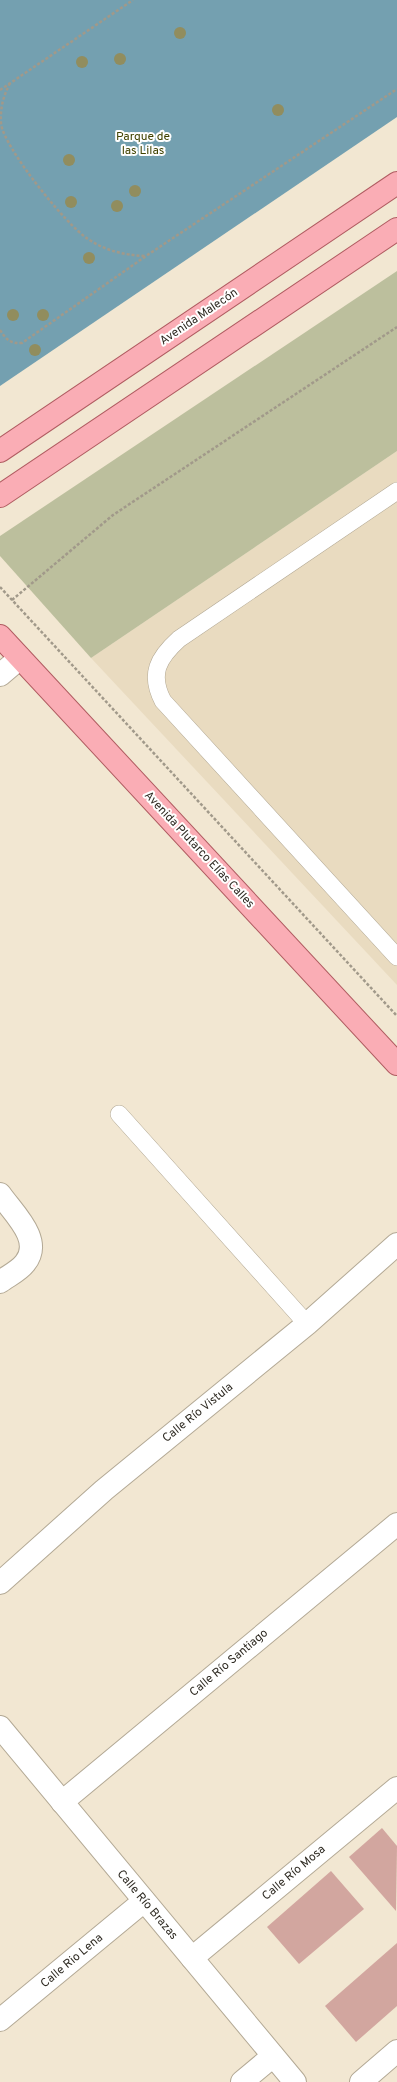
<svg xmlns="http://www.w3.org/2000/svg" width="397" height="2082" font-family="Overpass,sans-serif">
<rect width="100%" height="100%" fill="#f2e7d2"/>
<path fill="#e9dbc0" d="M397 451V985L91 658Z"/>
<path fill="#bcbf9d" d="M397 271V451L91 658 0 556V536Z"/>
<path fill="#74a0b0" d="M0 0H397V117L0 386Z"/>
<g fill="#d2a69f">
<path d="M382 1828 397 1846 396 1911 349 1857Z"/>
<path d="M331 1871 364 1909 299 1964 267 1927Z"/>
<path d="M397 1943V2006L356 2042 325 2006Z"/>
</g>
<g fill="none" stroke-linecap="round" stroke-linejoin="round">
<defs>
<g id="lane">
<path d="M397 491 179 639C158 658 149 674 163 701L397 957"/>
<path d="M119 1114 307 1324"/>
</g>
<g id="street">
<path d="M0 675 20 658"/>
<path d="M0 1194C13 1213 44 1240 25 1263 19 1271 8 1276 0 1282"/>
<path d="M0 1583 104 1490 307 1324 397 1244"/>
<path d="M0 1727 295 2082"/>
<path d="M62 1802 397 1524"/>
<path d="M192 1958 397 1788"/>
<path d="M0 2020 144 1901"/>
<path d="M242 2082 273 2056"/>
<path d="M361 2082 397 2051"/>
</g>
<g id="primary">
<path d="M0 451 397 183"/>
<path d="M0 496 397 229"/>
<path d="M0 636 397 1064"/>
</g>
</defs>
<use href="#lane" stroke="#b3a995" stroke-width="18"/>
<use href="#street" stroke="#b3a995" stroke-width="24"/>
<use href="#primary" stroke="#b05c61" stroke-width="24"/>
<g stroke="#a1998a" stroke-width="2.5" stroke-dasharray="3 2" stroke-linecap="butt">
<path d="M10 83C3 97 0 108 1 124 5 149 66 225 88 239 106 251 124 255 145 256"/>
<path d="M0 90 133 0"/>
<path d="M0 330C6 339 10 344 22 343L146 256 397 89"/>
<path d="M0 587 397 1016"/>
<path d="M12 600 113 515 397 327"/>
</g>
<use href="#lane" stroke="#fff" stroke-width="17"/>
<use href="#street" stroke="#fff" stroke-width="22"/>
<use href="#primary" stroke="#faadb5" stroke-width="22"/>
</g>
<g fill="#918d5e">
<circle cx="180" cy="33" r="6"/>
<circle cx="120" cy="59" r="6"/>
<circle cx="82" cy="62" r="6"/>
<circle cx="278" cy="110" r="6"/>
<circle cx="69" cy="160" r="6"/>
<circle cx="135" cy="191" r="6"/>
<circle cx="71" cy="202" r="6"/>
<circle cx="117" cy="206" r="6"/>
<circle cx="89" cy="258" r="6"/>
<circle cx="13" cy="315" r="6"/>
<circle cx="43" cy="315" r="6"/>
<circle cx="35" cy="350" r="6"/>
</g>
<g text-anchor="middle" dominant-baseline="central" stroke-width="4" stroke-linejoin="round" paint-order="stroke">
<g font-size="12" fill="#414300" stroke="#fff">
<text x="143" y="137">Parque de<tspan x="143" dy="14">las Lilas</tspan></text>
</g>
<g font-size="12" fill="#2f2b23" stroke="#fff">
<text transform="translate(199 317) rotate(-34)">Avenida Malecón</text>
<text transform="translate(199 850) rotate(47)">Avenida Plutarco Elías Calles</text>
<text transform="translate(198 1413) rotate(-39)">Calle Río Vistula</text>
<text transform="translate(229 1663) rotate(-40)">Calle Río Santiago</text>
<text transform="translate(294 1873) rotate(-40)">Calle Río Mosa</text>
<text transform="translate(147 1905) rotate(50)">Calle Río Brazas</text>
<text transform="translate(72 1961) rotate(-40)">Calle Rio Lena</text>
</g>
</g>
</svg>
